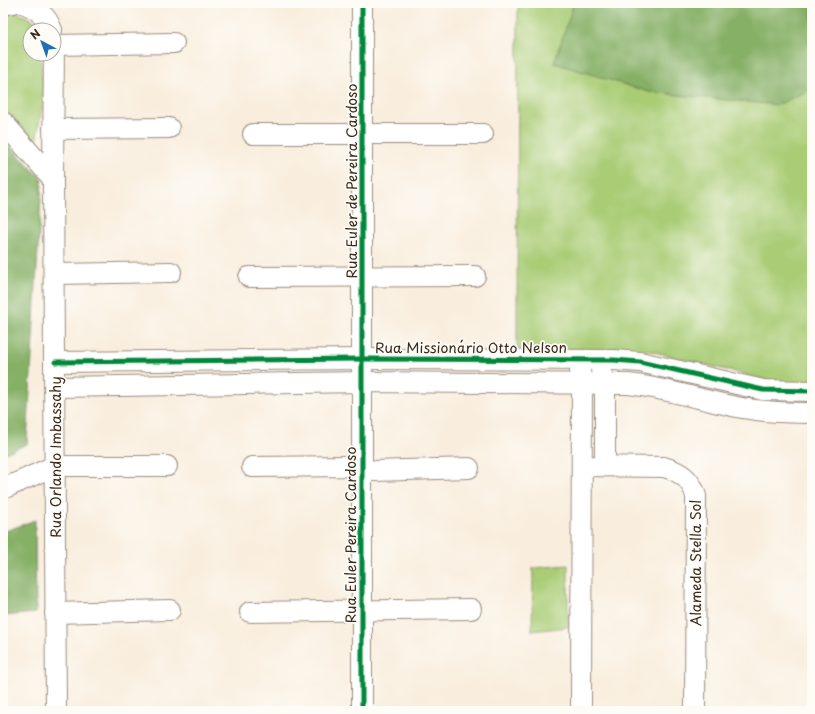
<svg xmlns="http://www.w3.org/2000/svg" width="815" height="714" font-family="'Playpen Sans',sans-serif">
<rect width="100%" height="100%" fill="#fdfcf7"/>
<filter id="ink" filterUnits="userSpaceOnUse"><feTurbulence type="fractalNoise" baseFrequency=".025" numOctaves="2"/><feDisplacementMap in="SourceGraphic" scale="8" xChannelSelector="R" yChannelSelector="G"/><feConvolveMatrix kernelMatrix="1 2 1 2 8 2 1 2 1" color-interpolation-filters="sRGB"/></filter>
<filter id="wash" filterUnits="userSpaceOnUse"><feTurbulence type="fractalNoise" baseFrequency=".012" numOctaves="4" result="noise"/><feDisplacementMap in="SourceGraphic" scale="16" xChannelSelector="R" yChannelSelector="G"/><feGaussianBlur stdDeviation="0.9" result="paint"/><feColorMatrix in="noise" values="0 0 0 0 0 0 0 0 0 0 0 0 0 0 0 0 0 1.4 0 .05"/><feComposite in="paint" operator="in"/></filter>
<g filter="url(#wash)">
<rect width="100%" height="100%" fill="#f9eede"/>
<g fill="#a9cc75" stroke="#727b4a">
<path d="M518 3H812V384L787 385 647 350 517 349Z"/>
<path d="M11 10 37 22 38 30H30V54H40L44 97 36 142 3 107V15Z"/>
<path d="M568 565V627L532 631 533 568Z"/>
</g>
<g fill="#86b066" stroke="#606d42">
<path d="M574 3H812V89L777 105 649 92 554 63Z"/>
<path d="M3 139 42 179 27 444 3 454Z"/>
<path d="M35 520 36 613 3 616V532Z"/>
</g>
</g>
<g filter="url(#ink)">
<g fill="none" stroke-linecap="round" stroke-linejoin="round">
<defs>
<g id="minor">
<path d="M22 3C36 8 47 15 52 30"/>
<path d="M3 5 14 3"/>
<path d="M54 43 53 179 56 711"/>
<path d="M54 45 174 43"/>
<path d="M3 122 53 179"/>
<path d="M53 129 169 128"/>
<path d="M253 134H483"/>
<path d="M55 274 171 272"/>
<path d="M249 277 475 276"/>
<path d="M55 362 363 359 614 360 640 362 763 390 812 391"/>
<path d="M580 371 582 383 581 711"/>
<path d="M601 372 605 384V466"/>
<path d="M55 387 363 382 628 384C667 388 703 401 742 408 765 412 788 413 812 413"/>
<path d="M583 466 664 467C681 472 691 479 696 496L695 711"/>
<path d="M252 467 351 466 374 471 469 468"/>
<path d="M3 489 54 466H167"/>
<path d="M250 612 471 609"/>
<path d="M55 613 170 610"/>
<path d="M362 711V3"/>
</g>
</defs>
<use href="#minor" stroke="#9a8c7e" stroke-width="22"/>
<use href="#minor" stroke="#fff" stroke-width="20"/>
<defs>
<g id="cycleway">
<path d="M55 362 363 359 614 360 640 362 763 390 812 391"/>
<path d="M362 711V3"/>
</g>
</defs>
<use href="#cycleway" stroke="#fdfcf7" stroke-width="8"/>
<use href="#cycleway" stroke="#00873e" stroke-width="5"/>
</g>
</g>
<g text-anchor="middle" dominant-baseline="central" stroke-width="3.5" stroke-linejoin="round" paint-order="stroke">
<g font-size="14" fill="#3b2a1e" stroke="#fdfcf7">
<text transform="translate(351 181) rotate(-90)">Rua Euler de Pereira Cardoso</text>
<text x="471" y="347">Rua Missionário Otto Nelson</text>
<text transform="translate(55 457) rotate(-90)">Rua Orlando Imbassahy</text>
<text transform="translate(350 535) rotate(-90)">Rua Euler Pereira Cardoso</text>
<text transform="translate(695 563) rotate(-90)">Alameda Stella Sol</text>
</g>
</g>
<rect width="815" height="714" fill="none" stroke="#fdfcf7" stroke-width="16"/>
<g transform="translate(42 42) rotate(319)"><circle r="19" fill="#fdfcf7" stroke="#afa8a0"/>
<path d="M0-3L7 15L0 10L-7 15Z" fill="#1f6fb2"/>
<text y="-6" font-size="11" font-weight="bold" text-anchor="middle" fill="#3b2a1e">N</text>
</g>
</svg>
